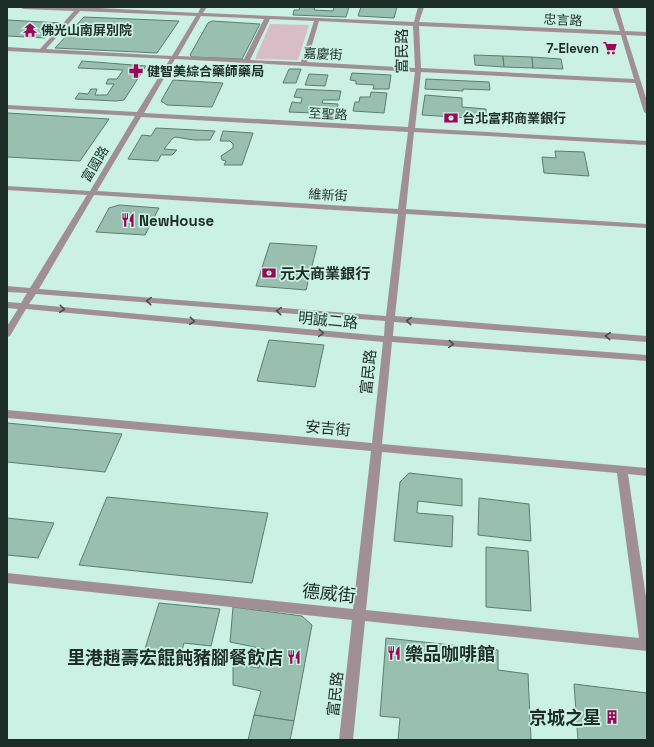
<svg xmlns="http://www.w3.org/2000/svg" width="654" height="747" font-family="'Space Grotesk','Noto Sans TC',sans-serif">
<rect width="100%" height="100%" fill="#caf1e3"/>
<path fill="#d9bdc6" d="M270 24 309 25 298 60 255 59Z"/>
<g fill="#99bfb1" stroke="#597e71">
<path d="M300 7H315L314 10 333 11 334 7H349L346 17 293 15 294 10H299Z"/>
<path d="M361 7H397L394 18 358 16Z"/>
<path d="M84 17 179 21 157 53 55 48Z"/>
<path d="M7 20 61 23 45 38 7 36Z"/>
<path d="M212 21 260 24 242 59 192 57 190 55 208 23Z"/>
<path d="M474 55 503 56 504 67 475 65Z"/>
<path d="M503 56 532 57 533 68 504 67Z"/>
<path d="M532 57 561 59 563 69 533 68Z"/>
<path d="M82 61 146 66 124 100 116 101 75 99 79 93 88 94 91 89H97L95 95H107L114 84H106L108 79H117L123 70 78 68Z"/>
<path d="M289 69H301L296 83H283Z"/>
<path d="M352 73 391 75 389 89H373L374 85 356 84V81L350 80Z"/>
<path d="M309 74 328 75 325 86 305 85Z"/>
<path d="M426 79 489 82 490 90 463 89V91L425 89Z"/>
<path d="M173 80 223 83 212 107 167 105 161 101Z"/>
<path d="M297 89 341 91 339 100H323L322 103 338 104 336 114 289 112 292 102 301 103 302 98 294 97Z"/>
<path d="M371 92 387 93 384 113 353 111 355 102H359L360 97H370Z"/>
<path d="M425 95 462 98V107L486 109V119L422 115Z"/>
<path d="M7 113 109 119 80 161 7 157Z"/>
<path d="M156 128 215 131 210 140H194L175 137 172 139 164 149 177 150 172 155H161L158 161 128 159 142 135 151 136Z"/>
<path d="M223 131 253 133 242 165H224L226 161 222 160 221 156 233 148V144L230 141H220Z"/>
<path d="M555 151 584 152 589 176 544 173 542 157 556 158Z"/>
<path d="M119 205 159 208 145 235 96 232 109 208Z"/>
<path d="M270 243 317 246 306 290 256 286Z"/>
<path d="M269 340 324 345 315 387 257 381Z"/>
<path d="M7 423 122 434 105 472 7 462Z"/>
<path d="M409 473 462 479V506L418 501 417 513 453 516 452 547 394 541 400 482Z"/>
<path d="M107 497 268 513 252 583 79 565Z"/>
<path d="M479 498 529 504 531 541 478 535Z"/>
<path d="M7 518 54 523 38 558 7 555Z"/>
<path d="M486 547 528 551 531 611 486 607Z"/>
<path d="M159 603 220 609 211 646 184 643 178 666 141 662Z"/>
<path d="M233 607 302 616 312 625 294 721 254 715 261 691 233 685V664L259 668 264 649 230 642Z"/>
<path d="M386 638 498 650V670L528 674 531 740H398L400 718 380 716Z"/>
<path d="M574 684 647 693V740H578Z"/>
<path d="M254 715 294 721 290 740H248Z"/>
</g>
<g fill="none" stroke-linecap="round" stroke-linejoin="round">
<path fill="#a08f94" fill-rule="evenodd" d="M20 7H79L198 13 201 7H207L203 13 414 22 418 7H424L419 22 620 31 612 7H618L625 31 647 32V36L626 35 647 101V114L644 112 635 83 421 72 415 128 647 141V145L414 132 406 209 647 224V228L406 214 395 316 647 336V342L394 322 393 336 647 355V361L392 342 382 444 647 468V476L628 474 647 604V651L365 621 353 740H339L352 620 7 583V573L353 609 371 451 7 418V410L372 443 383 342 26 309 10 336 7 337V326L18 309 7 308V302L21 303 27 293 7 292V286L30 288 87 195 7 190V186L90 191 135 116 7 109V105L137 112 170 59 7 51V47L40 49 74 11 23 9ZM80 11 196 16 172 56 46 49ZM201 16 264 19 244 59 178 56ZM270 19 314 21 301 62 250 60ZM319 21 413 26 415 68 307 62ZM419 26 621 35 634 79 421 68ZM175 59 415 72 408 127 144 113ZM141 117 408 132 398 209 97 191ZM94 195 398 214 386 316 39 289ZM36 294 385 321 384 336 29 304ZM382 452 617 473 639 638 366 610Z"/>
</g>
<defs><path id="oneway-chevron" d="M-2-3.5L2.5 0L-2 3.5" fill="none" stroke-width="1.6" stroke-linecap="round" stroke-linejoin="round"/></defs>
<g stroke="#4a4f4c">
<use href="#oneway-chevron" transform="translate(149 301) rotate(-176)"/>
<use href="#oneway-chevron" transform="translate(62 309) rotate(5)"/>
<use href="#oneway-chevron" transform="translate(279 311) rotate(-176)"/>
<use href="#oneway-chevron" transform="translate(192 321) rotate(5)"/>
<use href="#oneway-chevron" transform="translate(409 321) rotate(-175)"/>
<use href="#oneway-chevron" transform="translate(321 333) rotate(5)"/>
<use href="#oneway-chevron" transform="translate(608 336) rotate(-176)"/>
<use href="#oneway-chevron" transform="translate(451 344) rotate(4)"/>
</g>
<defs>
<symbol id="temple-bare" viewBox="-9 -9 18 18"><path d="M0-6L5-2H3V0L6.5 2.5H4V6H1.5V3h-3V6H-4V2.5H-6.5L-3 0V-2H-5Z" fill="#9b0756" stroke="#caf1e3" stroke-width="2.5" paint-order="stroke"/></symbol>
<symbol id="supermarket-bare" viewBox="-9 -9 18 18"><path d="M-6-5.5h2.5l.6 2H6L4.5 2H-2.5L-4.4-4H-6ZM-1.5 3.2a1.3 1.3 0 1 0 .1 0ZM3 3.2a1.3 1.3 0 1 0 .1 0Z" fill="#9b0756" stroke="#caf1e3" stroke-width="2.5" paint-order="stroke"/></symbol>
<symbol id="pharmacy-bare" viewBox="-9 -9 18 18"><path d="M-2-6h4v4h4v4h-4v4h-4v-4h-4v-4h4Z" fill="#9b0756" stroke="#caf1e3" stroke-width="2.5" paint-order="stroke"/></symbol>
<symbol id="bank-bare" viewBox="-9 -9 18 18"><path d="M-6-4H6V4H-6ZM0-2.3a2.3 2.3 0 1 0 0 4.6a2.3 2.3 0 1 0 0-4.6Z" fill="#9b0756" stroke="#caf1e3" stroke-width="2.5" paint-order="stroke"/></symbol>
<symbol id="restaurant-bare" viewBox="-9 -9 18 18"><path d="M-5-6h1v4h1v-4h1v4h1v-4h1v5L-1.5 .5V6h-2V.5L-5-1ZM5-6V6H3V1.5H1.5Q1.5-4 5-6Z" fill="#9b0756" stroke="#caf1e3" stroke-width="2.5" paint-order="stroke"/></symbol>
<symbol id="building-bare" viewBox="-9 -9 18 18"><path d="M-4-6H4V6H1V3H-1V6H-4ZM-2.5-4.3h1.7v1.8h-1.7ZM.8-4.3h1.7v1.8H.8ZM-2.5-1h1.7V.8h-1.7ZM.8-1h1.7V.8H.8Z" fill="#9b0756" stroke="#caf1e3" stroke-width="2.5" paint-order="stroke"/></symbol>
</defs>
<g fill-rule="evenodd">
<use href="#temple-bare" x="20" y="20" width="20" height="20"/>
<use href="#supermarket-bare" x="600" y="38" width="20" height="20"/>
<use href="#pharmacy-bare" x="126" y="61" width="20" height="20"/>
<use href="#bank-bare" x="441" y="108" width="20" height="20"/>
<use href="#restaurant-bare" x="118" y="210" width="20" height="20"/>
<use href="#bank-bare" x="259" y="263" width="20" height="20"/>
<use href="#restaurant-bare" x="384" y="643" width="20" height="20"/>
<use href="#restaurant-bare" x="284" y="647" width="20" height="20"/>
<use href="#building-bare" x="602" y="707" width="20" height="20"/>
</g>
<g text-anchor="middle" dominant-baseline="central" stroke-width="3.5" stroke-linejoin="round" paint-order="stroke">
<g font-size="13" fill="#1c2c26" stroke="#caf1e3">
<text transform="translate(563 20) rotate(3)">忠言路</text>
<text transform="translate(323 54) rotate(3)">嘉慶街</text>
<text transform="translate(328 114) rotate(3)">至聖路</text>
<text transform="translate(95 164) rotate(-59)">富國路</text>
<text transform="translate(328 195) rotate(3)">維新街</text>
</g>
<g font-size="13" font-weight="bold" fill="#1c2c26" stroke="#caf1e3" text-anchor="start">
<text x="41" y="30">佛光山南屏別院</text>
<text x="599" y="48" text-anchor="end">7-Eleven</text>
<text x="147" y="71">健智美綜合藥師藥局</text>
<text x="462" y="118">台北富邦商業銀行</text>
</g>
<g font-size="15" fill="#1c2c26" stroke="#caf1e3">
<text transform="translate(401 51) rotate(-90)">富民路</text>
<text transform="translate(328 320) rotate(5)">明誠二路</text>
<text transform="translate(368 372) rotate(-84)">富民路</text>
<text transform="translate(328 428) rotate(5)">安吉街</text>
<text transform="translate(335 694) rotate(-84)">富民路</text>
</g>
<g font-size="15" font-weight="bold" fill="#1c2c26" stroke="#caf1e3" text-anchor="start">
<text x="139" y="220">NewHouse</text>
<text x="280" y="273">元大商業銀行</text>
</g>
<g font-size="18" fill="#1c2c26" stroke="#caf1e3">
<text transform="translate(329 593) rotate(6)">德威街</text>
</g>
<g font-size="18" font-weight="bold" fill="#1c2c26" stroke="#caf1e3" text-anchor="end">
<text x="405" y="653" text-anchor="start">樂品咖啡館</text>
<text x="283" y="657">里港趙壽宏餛飩豬腳餐飲店</text>
<text x="601" y="717">京城之星</text>
</g>
</g>
<rect width="654" height="747" fill="none" stroke="#1c2c26" stroke-width="16"/>
</svg>
